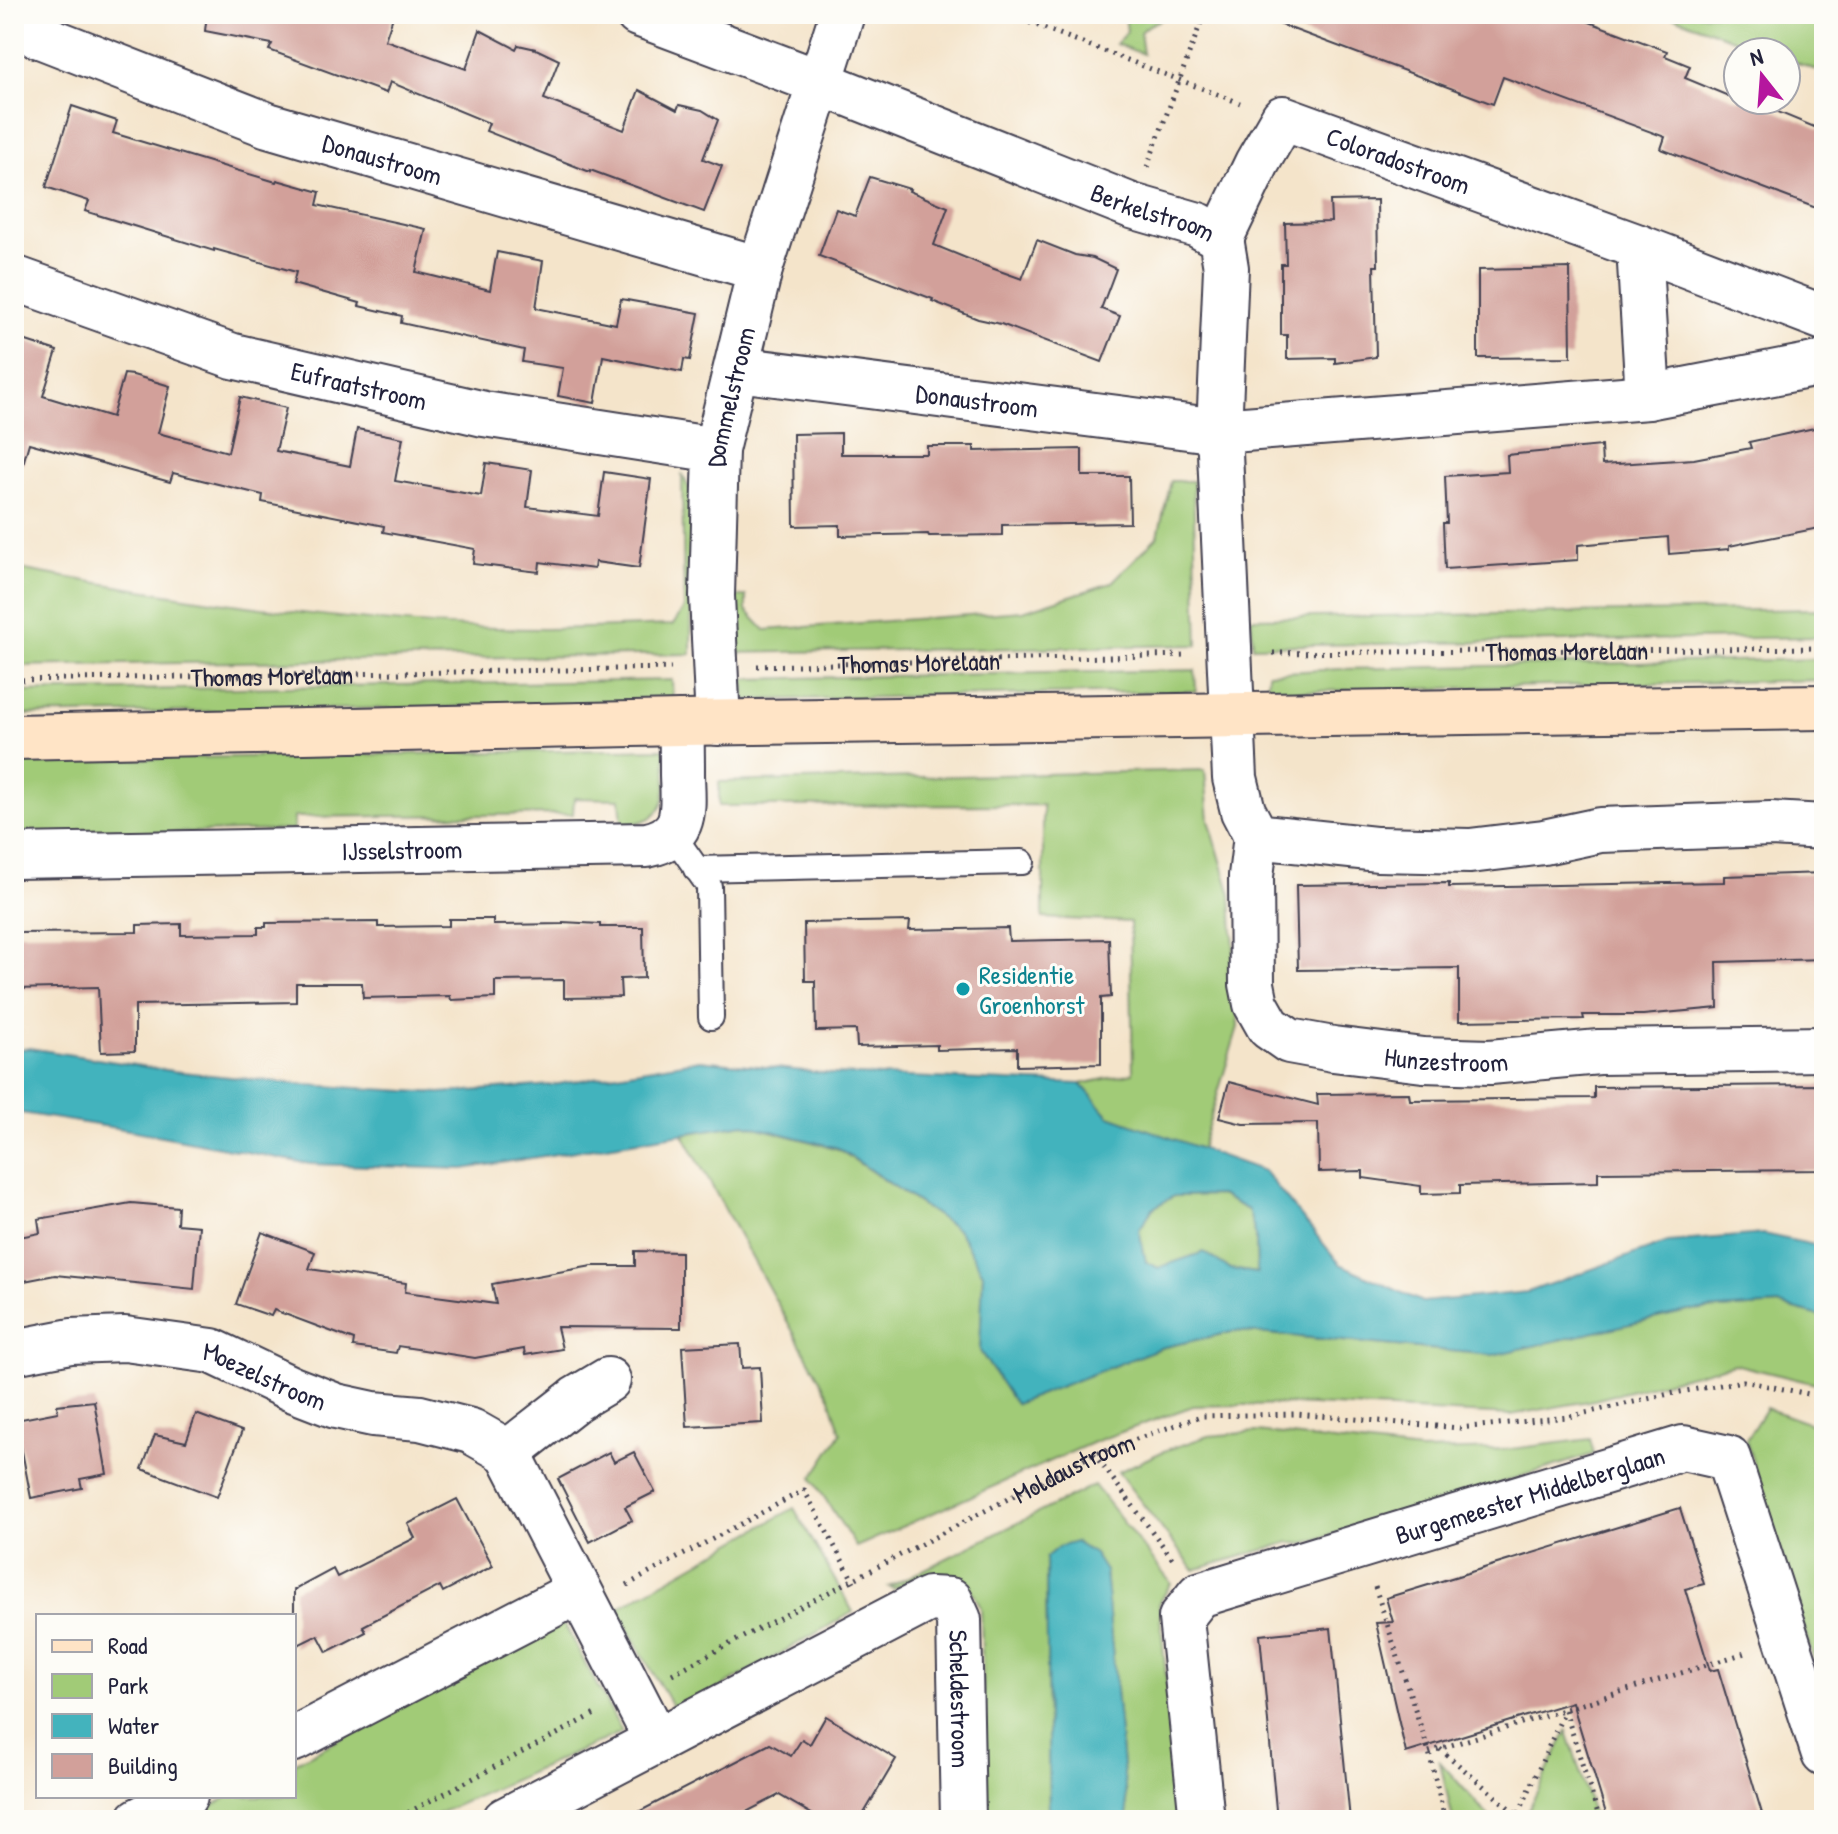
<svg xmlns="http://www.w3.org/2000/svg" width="1838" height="1834" font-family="'Patrick Hand',sans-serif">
<rect width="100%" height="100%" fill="#fdfcf7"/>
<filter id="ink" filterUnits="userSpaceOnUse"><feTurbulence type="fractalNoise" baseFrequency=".0125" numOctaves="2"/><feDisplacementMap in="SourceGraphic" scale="16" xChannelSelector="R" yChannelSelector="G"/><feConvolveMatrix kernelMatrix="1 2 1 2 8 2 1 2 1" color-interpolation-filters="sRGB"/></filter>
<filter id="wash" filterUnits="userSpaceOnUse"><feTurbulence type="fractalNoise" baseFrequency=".006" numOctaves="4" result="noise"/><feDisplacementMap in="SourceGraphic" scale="32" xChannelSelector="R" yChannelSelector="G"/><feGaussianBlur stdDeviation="1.8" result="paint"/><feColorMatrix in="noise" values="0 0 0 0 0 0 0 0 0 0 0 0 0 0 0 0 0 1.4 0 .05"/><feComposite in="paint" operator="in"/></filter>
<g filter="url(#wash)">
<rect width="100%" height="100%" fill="#f4e4ca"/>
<g fill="#a1cb77" stroke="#627659" stroke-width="2">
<path d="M1125 14H1172C1161 21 1150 22 1140 32L1143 54 1116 44 1127 32Z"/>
<path d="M1666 14H1824V73L1786 59V52H1768Z"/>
<path d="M682 474 693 496 691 654 14 666V568C189 600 367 628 545 629 588 629 630 626 673 625L684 608Z"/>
<path d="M1171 481H1193L1198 645 729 653 732 597 746 596V610L765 630 1023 611 1111 583 1158 536Z"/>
<path d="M1824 609V637L1253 646 1251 618Z"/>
<path d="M1824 659V680L1267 692 1268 673 1340 669Z"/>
<path d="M1195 670 1196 691 745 700 744 679Z"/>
<path d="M672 680 673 703 14 715V692Z"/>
<path d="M665 749C666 789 674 822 622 825L620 799 574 798 573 814 294 817V830L14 836V761Z"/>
<path d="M1205 770 1209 820 1231 895 1238 1027 1201 1149 1109 1116 1081 1084 1133 1073 1130 922 1043 918V805L719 806V782Z"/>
<path d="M744 1124 838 1149 958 1230 983 1273 980 1351 1015 1404 1160 1348 1236 1331 1492 1355 1688 1311 1780 1305 1824 1317V1386L1734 1364 1594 1400 1511 1415 1292 1404 1193 1406 1094 1442 856 1547 812 1478 841 1433 830 1398 683 1134Z"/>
<path d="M1220 1195 1248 1210 1256 1236 1257 1273 1230 1269 1204 1252 1158 1268 1146 1262 1139 1230 1153 1208 1174 1196Z"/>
<path d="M1766 1408 1824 1429V1694L1746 1440Z"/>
<path d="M1257 1432 1420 1451 1511 1449 1590 1439 1594 1454 1305 1543 1290 1542 1194 1570 1118 1472 1164 1451 1208 1436Z"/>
<path d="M1094 1485 1171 1583 1159 1604 1180 1820H1128L1105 1571 1046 1557 1049 1820H986L981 1608C961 1561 932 1572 894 1589L889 1587Z"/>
<path d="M794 1508 853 1612 676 1713 616 1609Z"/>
<path d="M563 1622 622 1732 424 1820H184L230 1796H294V1763Z"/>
<path d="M1567 1731 1595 1820H1535L1527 1812Z"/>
<path d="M1440 1762 1492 1820H1453Z"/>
</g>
<g fill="#43b3bd" stroke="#326a7c" stroke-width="2" fill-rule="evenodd">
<path d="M29 1048 172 1071 307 1085 440 1093 552 1085 700 1060 832 1074 1081 1084 1109 1116 1264 1171 1340 1264 1422 1302 1528 1292 1668 1242 1763 1234 1824 1247V1317L1780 1305 1688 1311 1493 1355 1236 1331 1160 1348 1015 1404 980 1351 983 1273 958 1230 838 1148 744 1124 463 1169 310 1164 135 1131 14 1112V1050ZM1220 1195 1248 1210 1256 1236 1257 1273 1230 1269 1204 1252 1158 1268 1146 1262 1139 1230 1153 1208 1174 1196Z"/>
<path d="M1075 1542 1094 1554 1105 1571 1128 1820H1049L1046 1557 1058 1547Z"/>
</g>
<g id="blocks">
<g fill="#d2a09a">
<path d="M207 14H394L385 40 466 69 480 30 516 49 518 45 536 49 559 60 544 99 624 130 639 90 677 110 679 105 702 110 718 120 703 159 722 166 704 212 590 170V172L486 131 489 123 390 82 386 93 269 50 272 44 205 31Z"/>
<path d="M1263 14H1568L1667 51 1665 56 1690 66 1685 78 1738 100H1768L1766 107 1824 131V211L1661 149 1665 137 1503 77 1493 104 1263 18Z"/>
<path d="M72 106 117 121 113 133 276 182 277 180 320 192 317 205 426 229 416 272 490 290 497 252 543 261 536 308 616 324 621 299 699 313 690 360 684 359 682 372 603 356 595 403 558 396 563 368 522 362 524 350 401 323 402 316 359 306 360 303 293 284 296 272 214 249V251L85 211 89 201 46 187Z"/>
<path d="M870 177 910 189 909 191 948 207 934 245 983 265 1022 279 1037 240 1075 255 1093 258 1116 269 1101 309 1120 316 1102 362 1001 324 978 319 932 301 933 299 819 256 836 209 855 216Z"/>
<path d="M1377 200 1378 266H1374L1376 357 1335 363V358L1287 359V335H1281V264H1286L1285 223 1331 222 1330 201Z"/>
<path d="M1570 268 1571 357 1478 358V270Z"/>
<path d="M14 337 57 351 43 396 112 417 124 374 133 375 170 386 158 433 228 452 240 397 286 408 276 451 350 466 357 429 403 438 395 481 481 496 486 463 532 470 527 507 598 516 604 472 651 479 639 568 595 562 594 569 540 562 539 572 473 564 475 549 383 532 384 526 262 502 263 495 173 473 170 482 29 443 23 464 14 463Z"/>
<path d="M1819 427 1824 447V527L1729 546V549L1669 554 1668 537 1578 545V560L1445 569 1443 523H1447L1445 476 1508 472 1507 455 1601 446 1602 465 1694 459 1751 448 1749 442Z"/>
<path d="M841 433V454H927V446H974V451L1082 449V476H1129L1130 523 1002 525V535L929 536 928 534 840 536V525L794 526 793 434Z"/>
<path d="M1824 873V959L1717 962 1718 1008 1643 1015H1583L1584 1019 1459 1021V968L1298 970 1296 885 1449 883V887L1724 882V876Z"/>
<path d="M449 919H493V925L563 924V922L600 924V927H643L644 978 620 979 621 997 564 998V980L495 981V998L451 1000 450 996 363 998 362 983H296V1002L135 1005V1051L101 1052 98 987 14 989V933L137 932V925L181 924V935L258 934V927H266V923L378 922V927L449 926Z"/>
<path d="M910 921 909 930 1008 928 1009 941 1109 939 1111 997 1101 998V1064L1017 1066V1048L937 1050V1045L857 1047 856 1030 816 1031 815 981H805L804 923Z"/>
<path d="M1229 1082 1318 1105 1317 1094 1409 1093 1410 1100 1594 1098V1087L1824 1085V1170L1598 1172V1182L1460 1185V1193L1421 1194V1186L1363 1178V1171L1319 1172 1318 1123 1243 1124 1219 1118Z"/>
<path d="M131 1203 178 1207 177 1224 199 1226 194 1289 55 1275 14 1283V1238L40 1233 38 1219Z"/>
<path d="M262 1232 315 1252 309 1269 406 1283 405 1292 496 1304 492 1284 592 1266H635V1251L681 1252V1328L557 1327 562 1349 525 1355 524 1349 475 1358 398 1346 396 1353 353 1347 354 1340 274 1310 271 1316 236 1304Z"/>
<path d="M740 1344 742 1368 760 1367 763 1423 687 1427 682 1347Z"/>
<path d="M94 1401 107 1474 80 1479 82 1488 31 1498 16 1420 58 1412 57 1405Z"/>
<path d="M196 1414 242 1431 217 1497 142 1469 155 1435 186 1442Z"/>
<path d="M609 1452 614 1462 634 1452 655 1492 625 1507 632 1520 590 1542 558 1479Z"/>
<path d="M457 1499 493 1566 443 1592 440 1586 363 1626 366 1632 327 1652 318 1635 294 1647V1590L333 1569 337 1577 415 1538 408 1524Z"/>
<path d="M1680 1508 1704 1584 1685 1589 1710 1671 1718 1669 1764 1820H1608L1572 1702 1406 1753 1376 1623 1393 1622 1386 1598Z"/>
<path d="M1331 1628 1350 1820H1277L1260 1635Z"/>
<path d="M826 1716 896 1759 860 1820H822L779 1795 731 1820H623L770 1744 791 1756 802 1739 810 1744Z"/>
</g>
</g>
</g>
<g filter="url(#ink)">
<use href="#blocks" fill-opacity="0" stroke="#423f50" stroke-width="2"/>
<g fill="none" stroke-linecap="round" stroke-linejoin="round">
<defs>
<g id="lane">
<path d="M673 835 709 886 711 1017"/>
<path d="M696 869 1022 862"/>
</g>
<g id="street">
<path id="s5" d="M638 14 819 82 1132 206 1198 225 1221 238 1226 268 1219 431 1235 778 1243 811 1256 836 1377 849 1470 851 1544 842 1600 830 1771 824 1824 827"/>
<path id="s6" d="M14 26 268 125 760 269"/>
<path id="s7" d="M1221 238 1257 163 1283 118 1639 247 1824 318"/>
<path d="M1639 247 1648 397"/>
<path id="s8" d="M14 278 233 356 484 414 716 450"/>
<path id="s9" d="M737 369 1219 431 1648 397 1824 363"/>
<path id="s10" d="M718 723 712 596 716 450 760 269 842 14"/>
<path id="s11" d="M1256 836 1251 876 1252 984 1256 1004 1269 1027 1289 1041 1333 1049 1423 1060 1490 1062 1599 1052 1824 1049"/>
<path id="s12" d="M14 856 647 845C688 837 683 809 682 775 682 758 682 741 681 723"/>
<path id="s13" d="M14 1352 71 1341 125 1339 212 1351 292 1389 336 1406 373 1414 420 1418 471 1431 508 1452 657 1741"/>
<path d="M508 1452 576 1399 608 1380"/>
<path d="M294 1739 579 1591"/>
<path d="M139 1820 185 1796"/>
<path id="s14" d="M505 1820 929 1599 950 1600 959 1620 963 1820"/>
<path id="s15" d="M1202 1820 1181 1618 1199 1595 1683 1448 1728 1458 1824 1754"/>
</g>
<path id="secondary" d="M14 737 681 723 1824 707"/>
</defs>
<use href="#lane" stroke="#423f50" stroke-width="28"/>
<use href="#street" stroke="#423f50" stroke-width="48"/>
<use href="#secondary" stroke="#423f50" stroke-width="48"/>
<g stroke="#423f50" stroke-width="5" stroke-dasharray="2 6" stroke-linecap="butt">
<path d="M1007 14 1240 103"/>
<path d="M1816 14 1824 17"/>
<path d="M1147 167 1204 14"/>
<path id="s1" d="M1273 653 1824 648"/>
<path id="s2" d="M757 666 1187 655"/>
<path id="s3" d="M14 680 671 668"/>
<path d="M1094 1454 1175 1562"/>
<path d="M627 1585 804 1490 854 1582"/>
<path d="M1375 1587 1429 1752 1445 1820"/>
<path id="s4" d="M672 1674 1094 1454 1201 1416 1296 1414 1460 1428 1568 1417 1669 1394 1743 1381 1824 1397"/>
<path d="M1565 1710 1600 1820"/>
<path d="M1440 1749 1523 1820"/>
<path d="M1429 1752 1745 1653"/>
<path d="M394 1820 595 1714"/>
<path d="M1516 1820 1565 1710"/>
</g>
<use href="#lane" stroke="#fff" stroke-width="24"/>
<use href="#street" stroke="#fff" stroke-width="44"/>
<use href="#secondary" stroke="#ffe4c6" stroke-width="44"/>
</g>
</g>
<circle fill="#0f9aa8" stroke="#fdfcf7" stroke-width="3" cx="963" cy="989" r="8"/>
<g text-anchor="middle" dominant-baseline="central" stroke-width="6" stroke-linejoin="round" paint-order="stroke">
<g font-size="26" fill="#22223b" stroke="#fdfcf7">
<text stroke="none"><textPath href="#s6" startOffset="392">Donaustroom</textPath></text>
<text stroke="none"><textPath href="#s7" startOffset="258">Coloradostroom</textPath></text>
<text stroke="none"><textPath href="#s5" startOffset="552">Berkelstroom</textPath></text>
<text stroke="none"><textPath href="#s8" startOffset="362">Eufraatstroom</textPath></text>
<text stroke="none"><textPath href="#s10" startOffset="328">Dommelstroom</textPath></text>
<text stroke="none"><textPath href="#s9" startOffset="242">Donaustroom</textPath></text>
<text stroke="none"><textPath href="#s1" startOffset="294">Thomas Morelaan</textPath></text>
<text stroke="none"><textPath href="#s2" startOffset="162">Thomas Morelaan</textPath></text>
<text stroke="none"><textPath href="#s3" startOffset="258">Thomas Morelaan</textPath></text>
<text stroke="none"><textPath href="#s12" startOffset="388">IJsselstroom</textPath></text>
<text stroke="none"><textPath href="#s11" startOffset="378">Hunzestroom</textPath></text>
<text stroke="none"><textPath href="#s13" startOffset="258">Moezelstroom</textPath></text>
<text stroke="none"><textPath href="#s4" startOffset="452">Moldaustroom</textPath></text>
<text stroke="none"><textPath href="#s15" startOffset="578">Burgemeester Middelberglaan</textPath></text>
<text stroke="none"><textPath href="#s14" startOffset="600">Scheldestroom</textPath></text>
</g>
<g font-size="26" fill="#0d838f" stroke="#fdfcf7" text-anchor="start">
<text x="979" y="974">Residentie<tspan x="979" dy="30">Groenhorst</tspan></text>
</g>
</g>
<rect width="1838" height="1834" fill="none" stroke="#fdfcf7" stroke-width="48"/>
<rect x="36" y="1614" width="260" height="184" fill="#fdfcf7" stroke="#a5a5ac" stroke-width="2"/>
<rect x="52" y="1640" width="40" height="12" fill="#ffe4c6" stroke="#a5a5ac" stroke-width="2"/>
<text x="108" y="1654" font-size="24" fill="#22223b">Road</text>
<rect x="52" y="1674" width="40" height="24" fill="#a1cb77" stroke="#a5a5ac" stroke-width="2"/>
<text x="108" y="1694" font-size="24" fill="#22223b">Park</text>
<rect x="52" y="1714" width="40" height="24" fill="#43b3bd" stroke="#a5a5ac" stroke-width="2"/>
<text x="108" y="1734" font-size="24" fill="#22223b">Water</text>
<rect x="52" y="1754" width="40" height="24" fill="#d2a09a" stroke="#a5a5ac" stroke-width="2"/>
<text x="108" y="1774" font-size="24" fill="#22223b">Building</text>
<g transform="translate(1762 76) rotate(343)"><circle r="38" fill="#fdfcf7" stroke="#a5a5ac" stroke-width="2"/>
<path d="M0-6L14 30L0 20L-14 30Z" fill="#b5179e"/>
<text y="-12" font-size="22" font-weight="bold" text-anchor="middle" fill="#22223b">N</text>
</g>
</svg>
